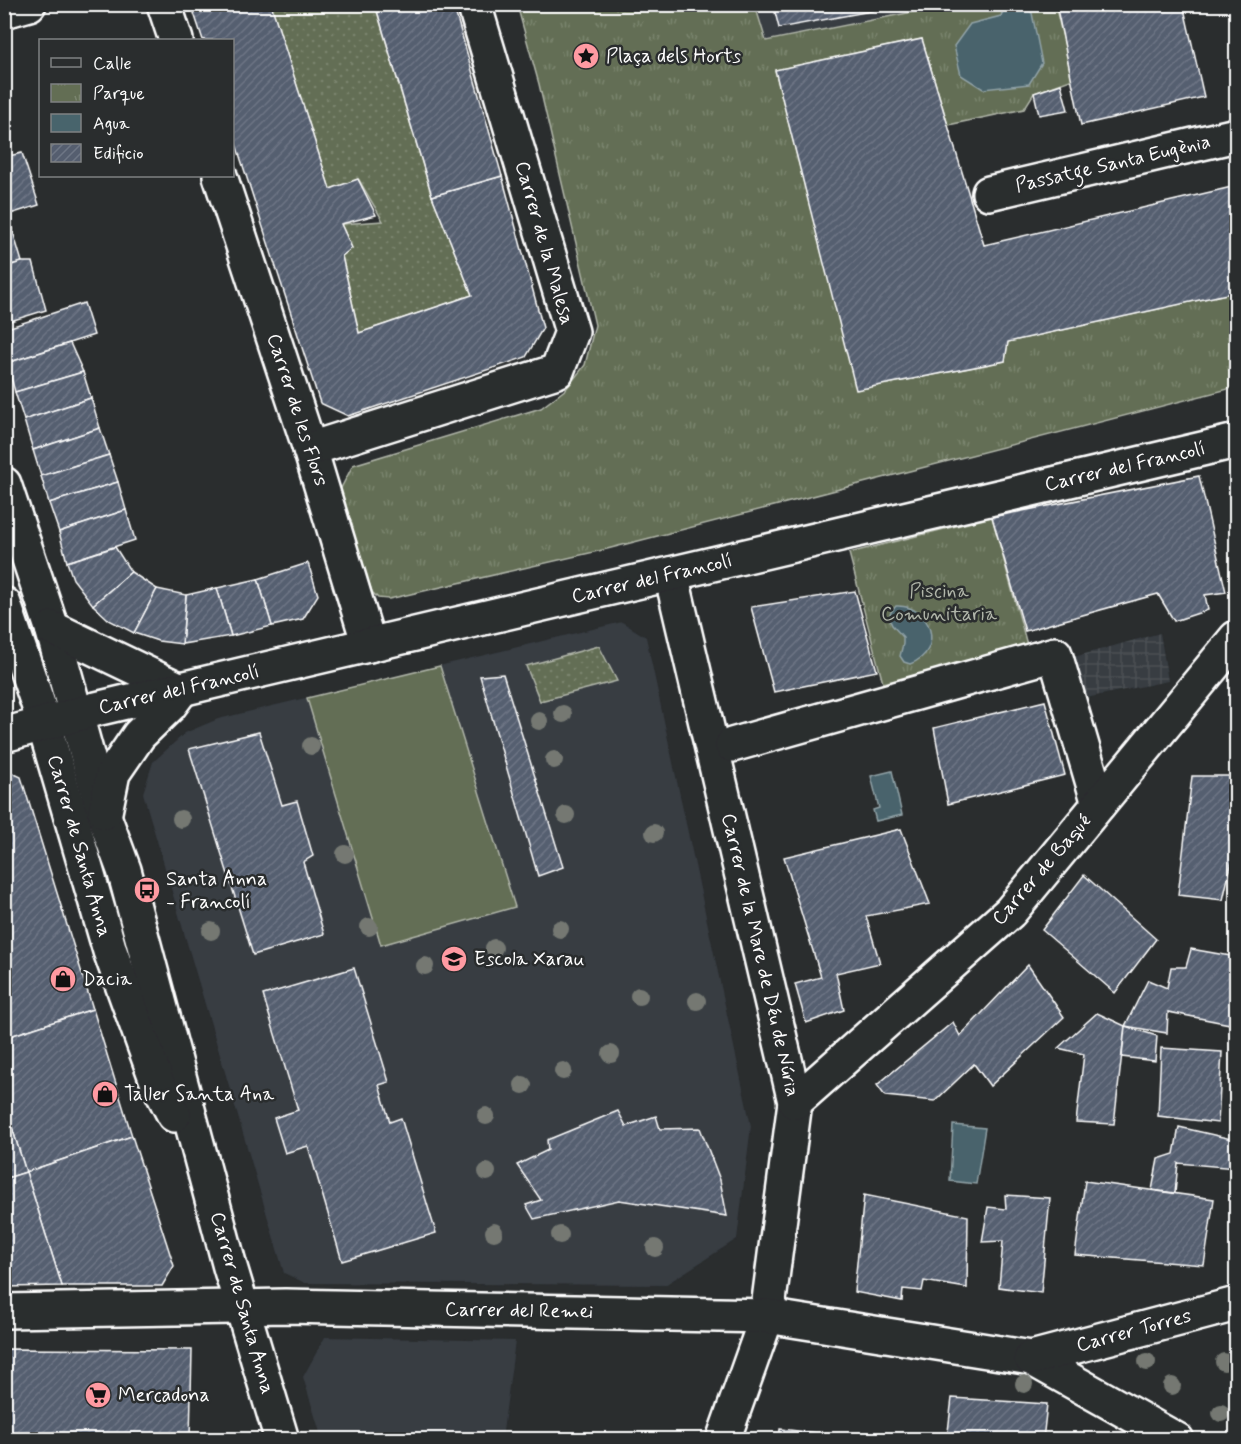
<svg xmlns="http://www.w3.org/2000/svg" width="1241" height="1444" font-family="Mynerve,sans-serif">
<defs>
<pattern id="industrial-grid" width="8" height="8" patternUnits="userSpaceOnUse" patternTransform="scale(1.5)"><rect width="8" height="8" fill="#373c42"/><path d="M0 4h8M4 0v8" fill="none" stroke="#4b5055"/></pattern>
<pattern id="grass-dots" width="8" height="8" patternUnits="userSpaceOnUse" patternTransform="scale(1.5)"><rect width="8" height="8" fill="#636e54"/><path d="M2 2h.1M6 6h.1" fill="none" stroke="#7a846e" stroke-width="1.8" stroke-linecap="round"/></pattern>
<pattern id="park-tufts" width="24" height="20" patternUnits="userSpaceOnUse" patternTransform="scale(1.5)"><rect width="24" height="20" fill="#636e54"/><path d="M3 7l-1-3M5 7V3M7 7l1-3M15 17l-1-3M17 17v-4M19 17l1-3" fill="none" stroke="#7a846e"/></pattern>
<pattern id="building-hatch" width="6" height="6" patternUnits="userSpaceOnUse" patternTransform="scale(1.5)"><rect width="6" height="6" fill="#555e6f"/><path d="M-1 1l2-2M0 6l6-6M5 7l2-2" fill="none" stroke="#6e7685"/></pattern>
</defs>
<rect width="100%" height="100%" fill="#2a2d2e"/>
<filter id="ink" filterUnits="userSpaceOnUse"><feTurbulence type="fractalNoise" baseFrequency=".0167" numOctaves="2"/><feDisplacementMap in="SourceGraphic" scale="12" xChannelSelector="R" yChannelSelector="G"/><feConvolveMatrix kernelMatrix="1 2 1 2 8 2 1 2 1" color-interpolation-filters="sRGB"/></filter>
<g filter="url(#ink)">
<g fill="#373c42">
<path d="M756 4 948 5 766 41Z"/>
<path d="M622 622 646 637 751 1126 737 1239 665 1285 305 1283 284 1273 143 793 153 762 185 733 218 719Z"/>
<path d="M325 1337 515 1341 502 1439H322L303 1377Z"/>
</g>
<path fill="url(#industrial-grid)" d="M1160 633 1168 681 1081 699 1074 657Z"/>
<g fill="url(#grass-dots)" stroke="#b1b6aa" stroke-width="1.5">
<path d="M271 5H375L432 196 472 295 359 333 342 256 352 248 341 224 383 221 359 180 330 189Z"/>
<path d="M599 646 617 681 540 701 526 666Z"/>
</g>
<g fill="url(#park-tufts)" stroke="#b1b6aa" stroke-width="1.5">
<path d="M517 5H755L766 41 948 5H1055L1073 79 1034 93 1024 109 948 125 922 39 775 70 857 390 1005 361 1008 342 1236 292V387L607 549 389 599 378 598 372 592 339 492 353 465 541 408 566 389 585 365 595 325 539 84Z"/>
<path d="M992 517 1029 652 884 687 849 553Z"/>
</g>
<path fill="#636e54" stroke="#b1b6aa" stroke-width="1.5" d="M440 666 515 907 381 945 307 698Z"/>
<g fill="#48646c" stroke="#91a2a7" stroke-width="1.5">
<path d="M1005 5H1021L1032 13 1042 63 1029 84 983 89 961 75 954 46 970 24 1001 16Z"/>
<path d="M896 606C930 604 947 650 910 664L904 662 900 656 903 644V637L892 625 889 618 891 612Z"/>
<path d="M892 771 902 815 876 821 873 810 879 808 871 776Z"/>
<path d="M953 1125 985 1128 976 1184 950 1181Z"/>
</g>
<g fill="url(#building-hatch)" stroke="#fff" stroke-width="1.5">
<path d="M191 4H271L330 189 358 179 376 215 341 224 352 248 342 256 359 333 472 295 432 196 502 176 543 328 526 357 348 416 320 403 232 132V40H203Z"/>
<path d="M375 4H453L502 176 432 196Z"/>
<path d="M773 4H909L779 28Z"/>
<path d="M1056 4H1183L1204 97 1081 125Z"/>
<path d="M922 39 984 245 1236 186V292L1008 342 1005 361 856 390 775 70Z"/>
<path d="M1061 84 1068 110 1039 115 1034 93Z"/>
<path d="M22 153 39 205 4 216V157Z"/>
<path d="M8 215 22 262 4 267V216Z"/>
<path d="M22 262H33L46 310 4 323V267Z"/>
<path d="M84 303 94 335 4 364V329Z"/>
<path d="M70 343 83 372 15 392 7 363Z"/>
<path d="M83 372 91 398 24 420 15 392Z"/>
<path d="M91 398 100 428 33 450 24 420Z"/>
<path d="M100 428 109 455 41 476 33 450Z"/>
<path d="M109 455 118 482 49 503 41 476Z"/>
<path d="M1199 476 1226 592 1205 595 1208 610 1174 621 1158 594 1025 631 992 517Z"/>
<path d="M118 482 126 510 59 532 49 503Z"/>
<path d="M126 510 135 540 67 562 59 532Z"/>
<path d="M115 547 131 572 93 605 73 579 67 562Z"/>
<path d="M308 563 318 595 303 619 272 626 258 579Z"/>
<path d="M131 572 157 589 134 633 109 620 93 605Z"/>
<path d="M258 579 272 626 231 636 217 588Z"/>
<path d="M217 588 231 636 182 644 186 595Z"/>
<path d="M157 589 186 595 182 644 158 641 134 633Z"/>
<path d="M855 591 877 671 774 692 751 607Z"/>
<path d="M503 674 563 867 538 876 480 676Z"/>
<path d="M1045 701 1065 775 948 804 934 728Z"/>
<path d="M259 732 282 805 297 801 313 856 303 862 324 934 253 955 189 749Z"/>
<path d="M4 769 21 777 93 1009 4 1038Z"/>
<path d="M1192 776H1236V856H1233L1223 900 1178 895Z"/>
<path d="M901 829 930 904 866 916 880 963 836 973 844 1010 806 1023 795 984 821 977 784 857Z"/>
<path d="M1084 875 1156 939 1115 993 1042 930Z"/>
<path d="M1191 949 1236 957V1001L1232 1003 1235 1025 1168 1012 1167 1033 1125 1026 1148 980 1167 988 1171 967H1186Z"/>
<path d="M1028 965 1064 1017 990 1086 974 1064 935 1101 885 1096 877 1085 953 1022 960 1036Z"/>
<path d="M354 968 389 1082 379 1085 390 1122 401 1118 436 1233 342 1261 308 1146 285 1153 274 1118 298 1110 263 995Z"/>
<path d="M93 1009 132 1136 26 1172 4 1102V1038Z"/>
<path d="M1097 1013 1125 1026 1114 1124 1076 1122 1084 1054 1058 1048Z"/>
<path d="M1125 1026 1157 1036 1155 1061 1122 1057Z"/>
<path d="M1161 1048 1222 1052 1218 1123 1158 1116Z"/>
<path d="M4 1102 26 1172 4 1179Z"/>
<path d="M618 1111 626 1126 656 1116 660 1129 700 1128 720 1180 727 1216 619 1200 534 1219 526 1205 541 1200 517 1165 548 1150 547 1140Z"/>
<path d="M1179 1127 1236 1140V1168L1178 1163 1175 1193 1152 1190 1158 1159 1174 1154Z"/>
<path d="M132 1136 174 1266 162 1286H62L26 1172Z"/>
<path d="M26 1172 62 1286 4 1287V1179Z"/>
<path d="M1085 1181 1214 1199 1204 1265 1075 1255Z"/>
<path d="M864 1195 968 1216 967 1288 924 1281 922 1291 903 1289 902 1301 854 1292Z"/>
<path d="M1005 1195 1050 1198 1041 1293 999 1287 1003 1241 982 1242 988 1207 1006 1209Z"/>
<path d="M4 1349 192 1350 190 1440H4Z"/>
<path d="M952 1398 1047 1404 1043 1440H947Z"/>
<path d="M780 1429 843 1436V1440H779Z"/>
</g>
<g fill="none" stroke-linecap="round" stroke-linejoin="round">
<defs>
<g id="minor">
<path d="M164 4 176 40"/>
<path d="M4 11 29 4"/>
<path d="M220 176 310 449 369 645"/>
<path d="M989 193 1236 135"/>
<path d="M310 449 557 371 572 332 474 4"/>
<path d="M4 484 52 628 104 816 124 870 230 1267 282 1440"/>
<path d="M671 574 795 1102 767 1316 723 1440"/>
<path d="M4 604 38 704 110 951 158 1084 174 1115"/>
<path d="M52 628 181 690"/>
<path d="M4 735 96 709 1236 441"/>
<path d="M732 745 1055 654 1099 804"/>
<path d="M105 812 113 773 139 735 169 706 181 690"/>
<path d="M795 1102 1010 912 1236 638"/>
<path d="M4 1311 285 1306 767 1316 1031 1358 1177 1440"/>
<path d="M1031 1358 1236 1304"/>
</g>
</defs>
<use href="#minor" stroke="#fff" stroke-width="38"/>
<use href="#minor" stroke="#2a2d2e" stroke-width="33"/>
</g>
<g fill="#747872">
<circle cx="563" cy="714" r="9"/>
<circle cx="539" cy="721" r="9"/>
<circle cx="311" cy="746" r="9"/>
<circle cx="554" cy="760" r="9"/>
<circle cx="566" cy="815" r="9"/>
<circle cx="181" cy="819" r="9"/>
<circle cx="654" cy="833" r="9"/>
<circle cx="345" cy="854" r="9"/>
<circle cx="369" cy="927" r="9"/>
<circle cx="560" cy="929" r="9"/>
<circle cx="211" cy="931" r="9"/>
<circle cx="494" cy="948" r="9"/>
<circle cx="425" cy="966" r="9"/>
<circle cx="639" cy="996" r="9"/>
<circle cx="697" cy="1001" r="9"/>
<circle cx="611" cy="1054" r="9"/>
<circle cx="563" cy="1071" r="9"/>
<circle cx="523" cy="1085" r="9"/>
<circle cx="486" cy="1116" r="9"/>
<circle cx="487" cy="1172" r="9"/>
<circle cx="494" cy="1232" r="9"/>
<circle cx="560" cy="1235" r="9"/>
<circle cx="655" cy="1248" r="9"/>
<circle cx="1147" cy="1362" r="9"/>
<circle cx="1224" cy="1362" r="9"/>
<circle cx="1024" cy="1384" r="9"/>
<circle cx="1172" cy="1386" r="9"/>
<circle cx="1221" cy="1413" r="9"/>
</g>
</g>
<defs>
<symbol id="sight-disc" viewBox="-11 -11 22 22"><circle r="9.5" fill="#ff9aa2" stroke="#2a2d2e"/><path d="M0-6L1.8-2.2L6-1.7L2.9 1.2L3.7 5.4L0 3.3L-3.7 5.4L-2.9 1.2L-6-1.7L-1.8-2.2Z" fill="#111"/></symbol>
<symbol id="bus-disc" viewBox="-11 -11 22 22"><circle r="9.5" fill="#ff9aa2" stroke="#2a2d2e"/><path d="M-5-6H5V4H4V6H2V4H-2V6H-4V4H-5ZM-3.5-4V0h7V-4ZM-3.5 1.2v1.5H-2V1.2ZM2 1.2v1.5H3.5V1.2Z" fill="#111"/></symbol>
<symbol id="school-disc" viewBox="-11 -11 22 22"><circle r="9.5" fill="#ff9aa2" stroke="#2a2d2e"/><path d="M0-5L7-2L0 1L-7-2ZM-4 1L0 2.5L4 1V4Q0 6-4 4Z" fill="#111"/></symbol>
<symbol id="shop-disc" viewBox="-11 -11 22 22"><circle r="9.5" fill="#ff9aa2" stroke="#2a2d2e"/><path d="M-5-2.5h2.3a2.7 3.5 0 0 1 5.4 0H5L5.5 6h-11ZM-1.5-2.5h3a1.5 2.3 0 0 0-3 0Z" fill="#111"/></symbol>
<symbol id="supermarket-disc" viewBox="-11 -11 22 22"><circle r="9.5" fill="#ff9aa2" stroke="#2a2d2e"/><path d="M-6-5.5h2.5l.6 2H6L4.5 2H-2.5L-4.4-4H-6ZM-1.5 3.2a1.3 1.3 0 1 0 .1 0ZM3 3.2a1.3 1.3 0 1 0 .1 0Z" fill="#111"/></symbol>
</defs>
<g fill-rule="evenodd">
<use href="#sight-disc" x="571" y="41" width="30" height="30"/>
<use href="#bus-disc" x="132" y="875" width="30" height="30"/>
<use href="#school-disc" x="439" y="944" width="30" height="30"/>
<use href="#shop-disc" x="48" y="964" width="30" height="30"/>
<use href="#shop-disc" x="90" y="1079" width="30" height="30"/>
<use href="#supermarket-disc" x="83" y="1380" width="30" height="30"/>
</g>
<g text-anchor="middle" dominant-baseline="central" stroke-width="5" stroke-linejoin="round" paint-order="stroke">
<g font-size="20" fill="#fff" stroke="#2a2d2e" text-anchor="start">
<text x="606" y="56">Plaça dels Horts</text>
<text x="166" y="879">Santa Anna<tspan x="166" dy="23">- Francolí</tspan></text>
<text x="474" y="959">Escola Xarau</text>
<text x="82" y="979">Dacia</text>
<text x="124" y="1094">Taller Santa Ana</text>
<text x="118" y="1395">Mercadona</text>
</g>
<g font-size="20" fill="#fff" stroke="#2a2d2e">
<text transform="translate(1113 164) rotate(-13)">Passatge Santa Eugènia</text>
<text transform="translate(544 243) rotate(74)">Carrer de la Malesa</text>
<text transform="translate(297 410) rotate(72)">Carrer de les Flors</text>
<text transform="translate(1125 467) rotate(-13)">Carrer del Francolí</text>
<text transform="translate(652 579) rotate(-13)">Carrer del Francolí</text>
<text transform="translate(179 690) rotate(-13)">Carrer del Francolí</text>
<text transform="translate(79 846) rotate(74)">Carrer de Santa Anna</text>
<text transform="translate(1042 870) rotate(-49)">Carrer de Baqué</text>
<text transform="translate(760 955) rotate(77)">Carrer de la Mare de Déu de Núria</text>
<text transform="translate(242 1303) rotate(74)">Carrer de Santa Anna</text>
<text transform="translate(519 1311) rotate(1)">Carrer del Remei</text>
<text transform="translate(1134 1331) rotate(-15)">Carrer Torres</text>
</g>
<g font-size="20" fill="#b1b6aa" stroke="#2a2d2e">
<text x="939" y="591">Piscina<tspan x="939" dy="23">Comunitaria</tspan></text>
</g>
</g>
<rect width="1241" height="1444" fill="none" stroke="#2a2d2e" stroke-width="24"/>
<rect x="12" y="12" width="1217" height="1420" fill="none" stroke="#fff" stroke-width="2" filter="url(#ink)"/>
<rect x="39" y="39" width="195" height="138" fill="#2a2d2e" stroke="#7f8182" stroke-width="1.5"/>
<rect x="51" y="58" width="30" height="9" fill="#2a2d2e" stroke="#7f8182" stroke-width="1.5"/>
<text x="93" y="69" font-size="18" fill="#ffffff">Calle</text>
<rect x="51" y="84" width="30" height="18" fill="url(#park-tufts)" stroke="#7f8182" stroke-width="1.5"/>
<text x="93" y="99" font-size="18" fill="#ffffff">Parque</text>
<rect x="51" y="114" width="30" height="18" fill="#48646c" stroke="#7f8182" stroke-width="1.5"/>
<text x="93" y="129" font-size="18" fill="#ffffff">Agua</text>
<rect x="51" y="144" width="30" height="18" fill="url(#building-hatch)" stroke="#7f8182" stroke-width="1.5"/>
<text x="93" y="159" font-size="18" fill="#ffffff">Edificio</text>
</svg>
